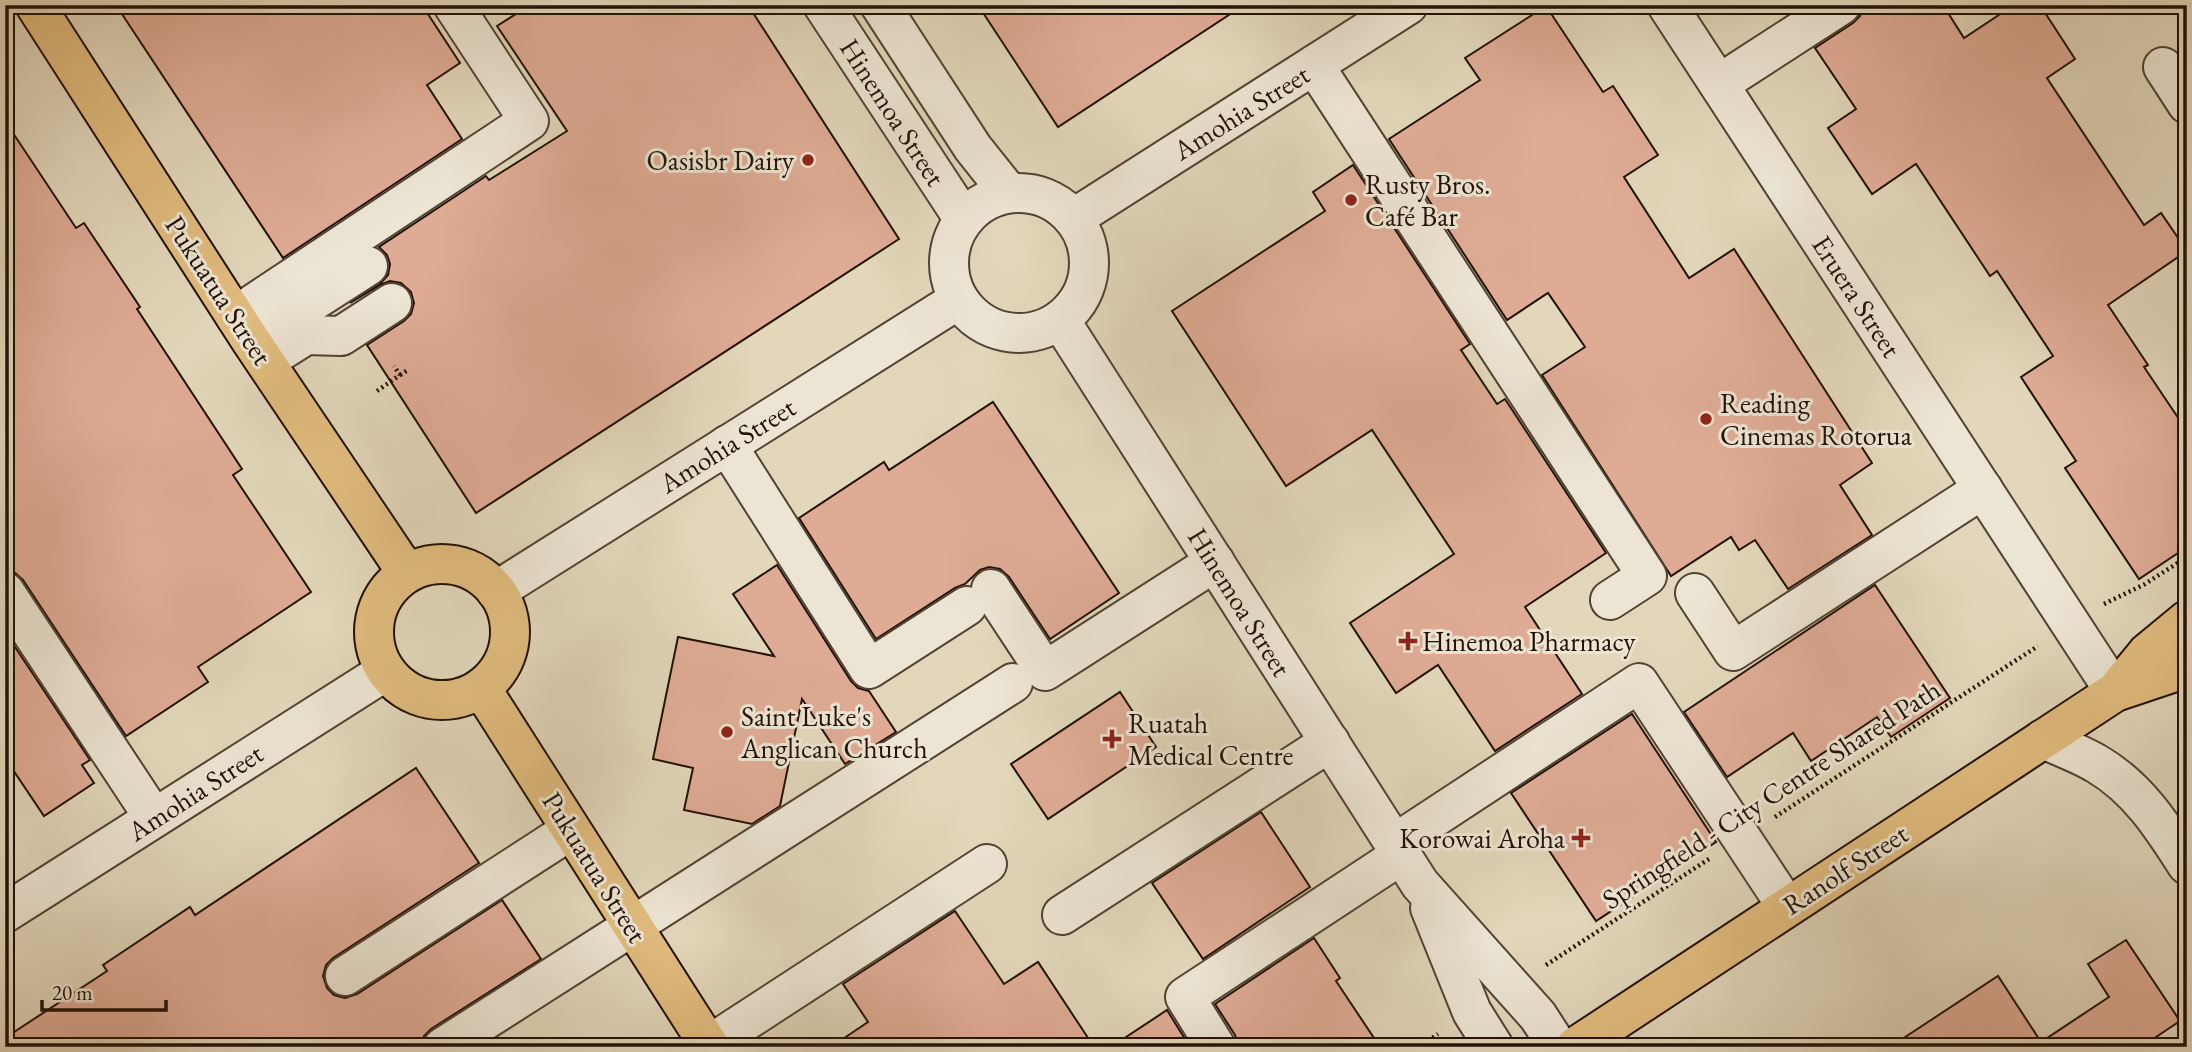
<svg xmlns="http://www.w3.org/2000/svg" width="2192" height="1052" font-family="'EB Garamond',serif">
<rect width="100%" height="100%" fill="#e2d7bb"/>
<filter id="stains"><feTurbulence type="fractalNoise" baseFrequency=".00286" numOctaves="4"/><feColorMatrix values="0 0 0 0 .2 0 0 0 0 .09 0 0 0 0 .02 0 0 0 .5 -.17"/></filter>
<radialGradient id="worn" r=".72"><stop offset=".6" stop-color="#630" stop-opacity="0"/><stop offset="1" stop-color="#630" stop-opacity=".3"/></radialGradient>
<g fill="#dfab95" stroke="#221107" stroke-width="2">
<path d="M116 5H422L460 63 427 85 462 139 283 258Z"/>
<path d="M530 5H748L899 239 476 513 367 345 404 321 411 314 414 303 411 292 401 283 390 281 380 285 350 303 380 284 388 275 390 264 387 255 379 247 486 176 489 180 567 131 497 26Z"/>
<path d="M978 5H1244L1058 127Z"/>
<path d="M1863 5H1943L1964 38 2014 5H2040L2075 59 2047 78 2144 225 2161 213 2187 251 2108 305 2148 365 2144 367 2187 431V547L2139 579 2065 468 2076 461 2021 377 2053 356 1997 271 1990 276 1916 164 1872 194 1828 128 1856 109 1815 48 1853 23 1860 16Z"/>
<path d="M1546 6 1603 92 1613 86 1658 155 1624 177 1689 278 1734 249 1872 463 1840 485 1872 535 1788 589 1755 540 1739 550 1731 537 1671 576 1542 375 1585 347 1548 293 1507 320 1389 139 1480 80 1465 58Z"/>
<path d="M5 121 76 228 84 223 140 307 137 309 242 469 233 475 311 592 198 667 208 682 126 736 23 580 15 573 5 570Z"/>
<path d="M1353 165 1470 344 1461 350 1497 404 1505 399 1606 553 1525 607 1582 694 1495 751 1438 665 1396 693 1350 623 1454 554 1372 430 1286 486 1172 311 1325 211 1313 192Z"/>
<path d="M993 402 1119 593 1050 639 1009 577 1000 569 989 567 980 570 965 584 955 588 876 639 799 518 884 462 889 470Z"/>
<path d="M777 565 851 681 858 688 869 691 896 732 845 764 802 699 780 806 752 824 684 810 693 768 653 759 678 637 774 656 733 594Z"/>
<path d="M1875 585 1950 698 1891 737 1877 717 1811 761 1793 733 1727 777 1684 712Z"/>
<path d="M5 632 90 760 82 765 94 783 44 816 5 758Z"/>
<path d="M1120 692 1156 747 1048 819 1011 764Z"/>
<path d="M1632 714 1716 842 1596 921 1511 793Z"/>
<path d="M416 768 479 863 333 958 326 965 323 976 327 988 334 995 345 998 357 994 502 900 541 959 431 1029 424 1036 421 1047H5V1038L107 971 103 965 190 907 195 915Z"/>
<path d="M1261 812 1310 887 1203 959 1152 883Z"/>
<path d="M955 911 1004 984 1038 962 1094 1047H831L868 1022 843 984Z"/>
<path d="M1314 938 1340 978 1336 981 1380 1047H1238L1235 1035 1215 1004Z"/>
<path d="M2126 940 2180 1021 2141 1047H1890L1998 976 2041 1042 2109 997 2088 964Z"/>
<path d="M1167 1010 1190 1047H1111Z"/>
</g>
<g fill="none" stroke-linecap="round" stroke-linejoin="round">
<defs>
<g id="minor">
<path d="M823 5 963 218"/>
<path d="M880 5 973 148 1008 192"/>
<path d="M1667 5 2115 692"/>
<path d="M1314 65 1647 576 1610 600"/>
<path d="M2163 67 2187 104"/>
<path d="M1719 84 1841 5"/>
<circle cx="1019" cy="263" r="70"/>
<path d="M1074 218 1408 5"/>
<path d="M235 316 529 121 453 5"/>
<path d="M1060 320 1420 884 1538 1016 1558 1047"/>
<path d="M259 336 368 266"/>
<path d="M265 361 306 335 341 336 392 303"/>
<path d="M727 445 869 669 967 606"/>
<path d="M991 589 1045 671 1215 562"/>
<path d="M496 591 958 300"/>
<path d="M5 592 154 818"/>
<path d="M1695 593 1733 651 1983 489"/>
<path d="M2043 739C2061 747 2080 754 2097 764 2138 788 2162 826 2187 865"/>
<path d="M1394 844 1639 683 1787 907"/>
<path d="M1430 908 1472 1012 1494 1047"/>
<path d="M5 913 386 671"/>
<path d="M1062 915 1330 742"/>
<path d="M345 976 571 830"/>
<path d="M709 1045 987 864"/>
<path d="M443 1047 1013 683"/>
<path d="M1216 1047 1185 997 1401 855"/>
</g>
<g id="major">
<path d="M35 5 251 341 407 573"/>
<circle cx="442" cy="632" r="68"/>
<path d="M481 688 710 1047"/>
<path d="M2115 692 2147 653 2187 620"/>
<path d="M1575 1047 2115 692 2187 668"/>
</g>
</defs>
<use href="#minor" stroke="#524234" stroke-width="42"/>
<use href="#major" stroke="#221107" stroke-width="42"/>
<g stroke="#221107" stroke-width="4.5" stroke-dasharray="2 3.5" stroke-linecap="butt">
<path d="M400 375 408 370"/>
<path d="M377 391 400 375 394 366"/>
<path d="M2104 604 2145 584 2187 557"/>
<path d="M1775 817 2038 646"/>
<path d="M1546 965 1709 859"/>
<path d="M5 998 13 1011 5 1016"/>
<path d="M1419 1047 1438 1034"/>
</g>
<use href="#minor" stroke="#ece5d3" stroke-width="38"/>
<use href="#major" stroke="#e1bc7e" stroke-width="38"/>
</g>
<g fill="#8f2418" stroke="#ece5d3" stroke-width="2.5">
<circle cx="808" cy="160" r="7"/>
<circle cx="1351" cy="200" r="7"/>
<circle cx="1706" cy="419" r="7"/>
<path d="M1404.5 630.5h7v7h7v7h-7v7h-7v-7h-7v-7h7z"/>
<circle cx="727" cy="732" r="7"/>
<path d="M1108.5 728.5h7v7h7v7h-7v7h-7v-7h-7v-7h7z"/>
<path d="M1577.5 827.5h7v7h7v7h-7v7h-7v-7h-7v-7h7z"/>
</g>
<g text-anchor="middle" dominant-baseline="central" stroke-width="6" stroke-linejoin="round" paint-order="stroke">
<g font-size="28" fill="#221107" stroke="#ece5d3">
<text transform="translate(893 112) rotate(57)">Hinemoa Street</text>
<text transform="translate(1241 112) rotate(-32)">Amohia Street</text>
<text transform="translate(219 290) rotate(57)">Pukuatua Street</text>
<text transform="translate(1857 296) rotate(57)">Eruera Street</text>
<text transform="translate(727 445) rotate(-32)">Amohia Street</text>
<text transform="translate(1240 602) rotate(58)">Hinemoa Street</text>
<text transform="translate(195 792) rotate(-33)">Amohia Street</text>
<text transform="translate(1771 794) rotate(-33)">Springfield - City Centre Shared Path</text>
<text transform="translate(595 867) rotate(58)">Pukuatua Street</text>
<text transform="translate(1845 869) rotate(-33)">Ranolf Street</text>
</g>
<g font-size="28" fill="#221107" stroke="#ece5d3" text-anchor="start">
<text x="794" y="160" text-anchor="end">Oasisbr Dairy</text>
<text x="1365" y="184">Rusty Bros.<tspan x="1365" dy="32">Café Bar</tspan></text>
<text x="1720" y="403">Reading<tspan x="1720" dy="32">Cinemas Rotorua</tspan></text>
<text x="1422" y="641">Hinemoa Pharmacy</text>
<text x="741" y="716">Saint Luke's<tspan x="741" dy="32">Anglican Church</tspan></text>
<text x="1128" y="723">Ruatah<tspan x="1128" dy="32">Medical Centre</tspan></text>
<text x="1565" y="838" text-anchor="end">Korowai Aroha</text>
</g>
</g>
<rect width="2192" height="1052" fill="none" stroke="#e2d7bb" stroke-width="28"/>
<rect x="7" y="7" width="2178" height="1038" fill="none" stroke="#221107" stroke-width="3.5"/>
<rect x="14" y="14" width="2164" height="1024" fill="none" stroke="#221107" stroke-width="2"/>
<path d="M42 1000v10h124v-10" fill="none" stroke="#221107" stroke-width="3.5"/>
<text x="52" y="1000" font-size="21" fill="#221107" stroke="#ece5d3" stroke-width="5" paint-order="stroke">20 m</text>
<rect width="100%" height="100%" filter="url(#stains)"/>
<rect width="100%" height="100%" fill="url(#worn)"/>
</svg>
